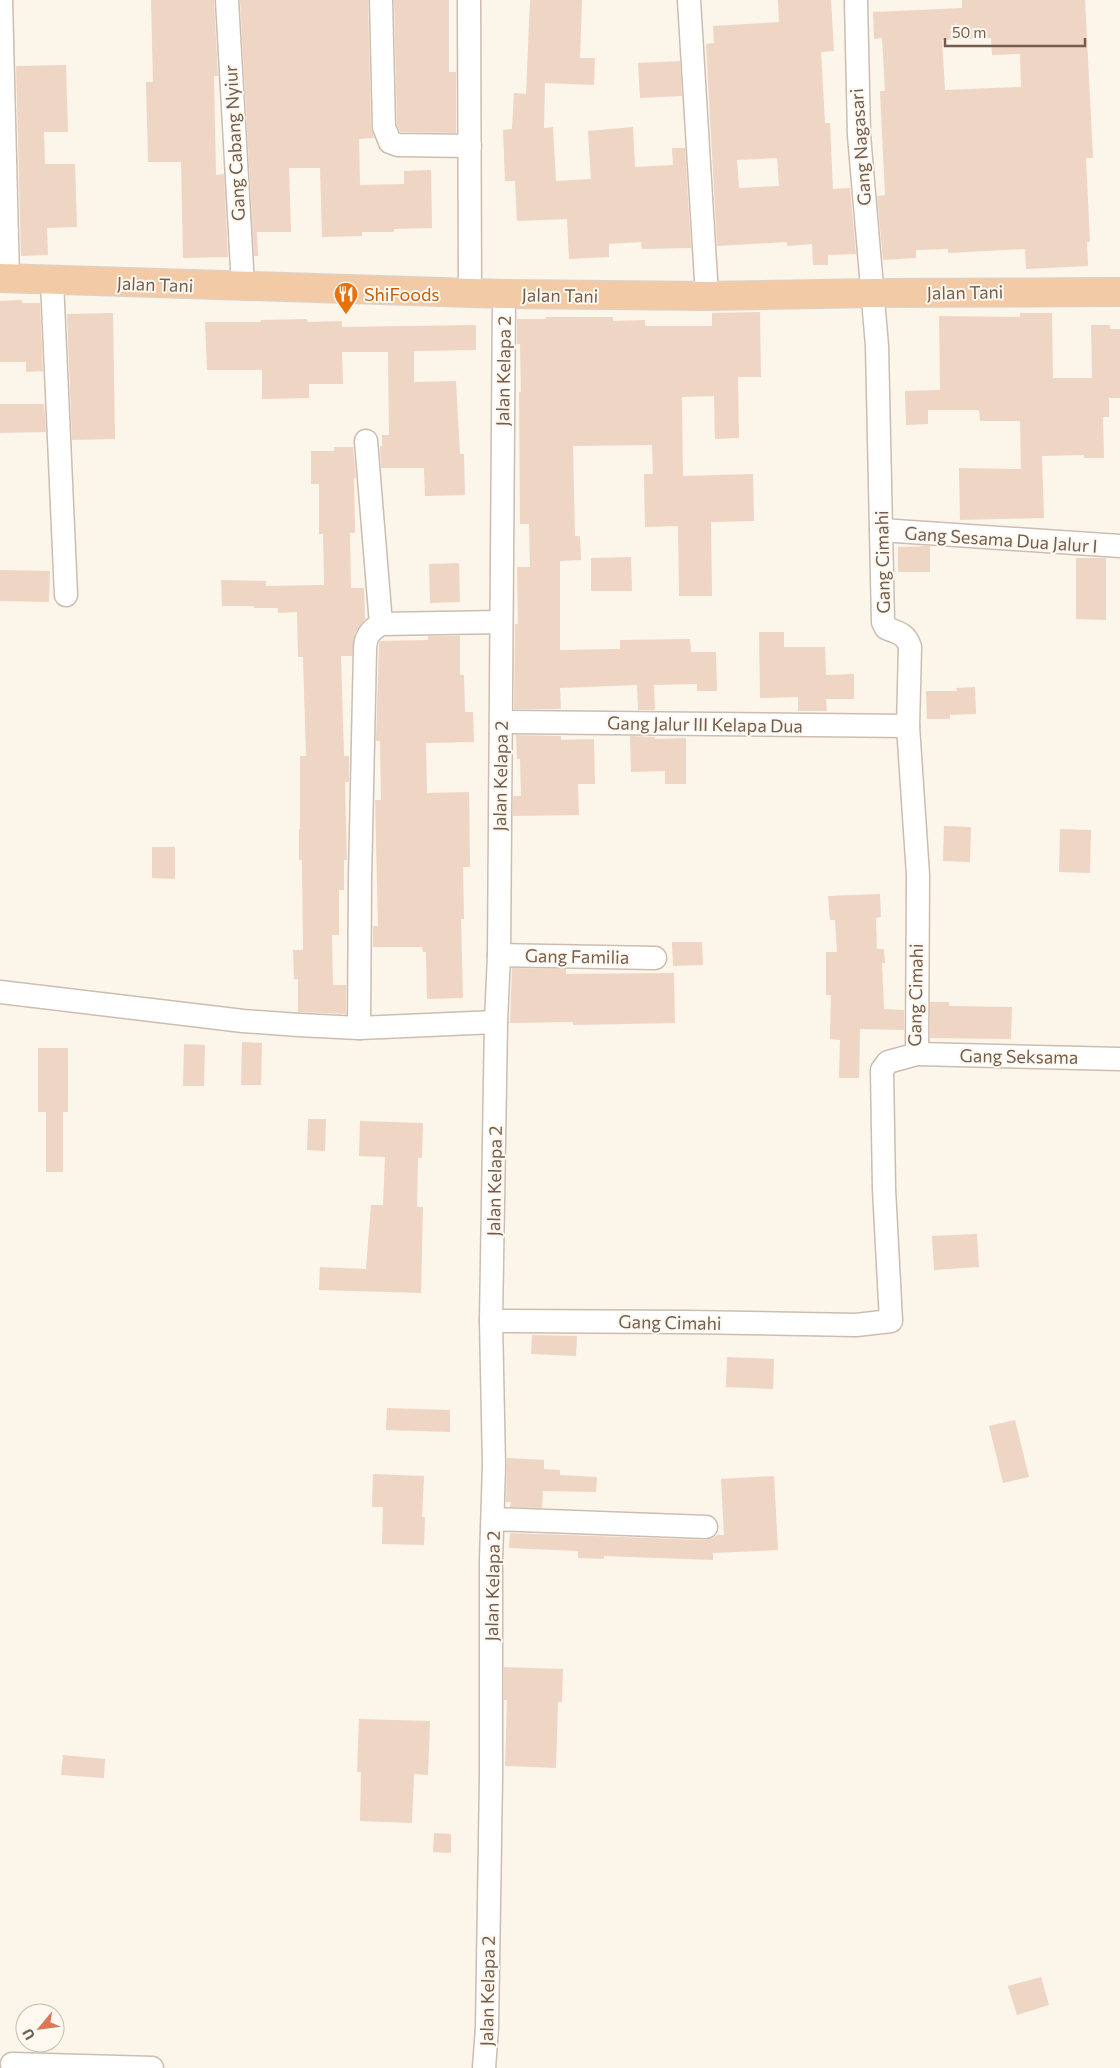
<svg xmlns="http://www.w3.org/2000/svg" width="1120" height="2068" font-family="Commissioner,sans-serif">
<rect width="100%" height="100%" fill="#fbf5ea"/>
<g fill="#efd5c3" fill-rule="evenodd">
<path d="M151 0H214L218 76H214L216 175 224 174 228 257 183 258 181 162H148L146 82H153Z"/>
<path d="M240 0H368L371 127 374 138 359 139 360 185 404 184V171L431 170 432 228 394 229V232H362V236L322 237 320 168H289L291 232H257L258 256H254Z"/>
<path d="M394 0H449V72H456V133L400 132 397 124Z"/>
<path d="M530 0H582L580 58H595L594 85 545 83 544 128 553 127 556 181 591 179 588 131 633 127 635 167 673 165 672 148H685L691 248 642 249 641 242 609 244V257L569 259 567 219 517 221 515 181H505L503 130 512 129 514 93 526 94Z"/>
<path d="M778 0H831L834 51 821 52 825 123H830L833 189 850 188 856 254 828 255V265H813L812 244 787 246V242L717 246 706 44 714 43 713 26 779 22ZM777 158 779 186 739 188 737 160Z"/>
<path d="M962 0H1085L1093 158H1086L1090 242H1087L1088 266 1026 269 1025 249 948 253V249L916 250V258L883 260 877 196 885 195 880 91H885L882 38 874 39 873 12 962 8ZM991 38 992 55 1020 54 1021 87 945 90 942 40Z"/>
<path d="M680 61 682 96 640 98 638 63Z"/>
<path d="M66 65 68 132H44L45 164H75L77 227 47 228 48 255 21 256 16 66Z"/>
<path d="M22 300V303H40L43 371 26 372V362H0V301Z"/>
<path d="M760 312 761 377H738L739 438 715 439 714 396 682 397 683 476 753 474 754 521 711 522 712 596H679L678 526 645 527 644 474H653L652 445 573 446 575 536H580L581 560 560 561V650L620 649V640L690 639 691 652H716L717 691H697V684L654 685 655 710H638L637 685 560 688 561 709H514L515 624H518L517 567H530L529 524H520L519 392H521L520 344H517V319H546V317H613V321L645 320V326H712V313Z"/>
<path d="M113 313 115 439 72 440 67 314Z"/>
<path d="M1020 313H1052L1053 378H1092L1091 325H1110V329H1120V398H1109V417H1103L1104 458H1084V455L1042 456 1044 518 960 520 959 468 1021 469 1020 421H980L979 410H928V424L906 425 905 391 940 390 939 316 1020 317Z"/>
<path d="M307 319 308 322 342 321V327L476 325V350L414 351V382L456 381 460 454H464L465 495 425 496 424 468H381L380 446H382V435H389L388 352H342L343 384H309V398L262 399V370H207L205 322H261V320Z"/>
<path d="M0 404H44L46 432 0 433Z"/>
<path d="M334 447H353L356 478H354L355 533H350L351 588H364L365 619 355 633 352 656H341L344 756H349V782H345L347 860H344V890H339V935H332L333 985H346V1014L298 1012V979H294L293 950H303L302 860H299V829H300V756H306L303 657H298L297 612 278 613V608H254V606H222L221 580 266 581V586L324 585 323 534H319V484H311V451H334Z"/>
<path d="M930 546V572H898V547Z"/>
<path d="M631 557 632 591H591V558Z"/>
<path d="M1076 558H1106V620L1076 619Z"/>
<path d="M459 563 460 602 430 603 429 564Z"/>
<path d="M0 570 50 571 49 602 0 601Z"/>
<path d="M759 632H784V647H825L826 675 854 674V699H826L827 711H798V697L760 698Z"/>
<path d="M428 636H460V675H464L465 712H473L474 742 426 743 427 793 469 792 470 867H463L464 919H461L463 998 427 999 426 952H423L422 947H373V926H378L375 800H381L380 741H376L379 644 380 641 428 640Z"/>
<path d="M975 687 976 714 950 715V719H927L926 691H957L956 688Z"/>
<path d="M516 735 561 736V740L594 739 595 784H578L579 815 513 816V796H521L520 759H517Z"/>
<path d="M630 736 655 737V739L686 738V784H665V771L631 772Z"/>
<path d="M944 826 971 827 970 862 943 861Z"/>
<path d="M1060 829 1091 830 1090 873 1059 872Z"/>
<path d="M152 847H175V879L152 878Z"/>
<path d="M880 894 881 917 876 918 877 949H884L885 963H882L884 1009 904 1010V1030L860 1029 859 1078H839L840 1040 830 1039 831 995H826V952H837L835 920H830L828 896Z"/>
<path d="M672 942H702L703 965 673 966Z"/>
<path d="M512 968 566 969V974L674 973 675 1023 573 1025V1022L510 1023Z"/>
<path d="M930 1002H949V1006L1012 1007 1011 1039 930 1038Z"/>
<path d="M242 1042 262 1043 261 1085H241Z"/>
<path d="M184 1044 205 1045 204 1086H183Z"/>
<path d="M38 1048H68V1112H63V1172H46V1112H38Z"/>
<path d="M308 1119H326L325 1151 307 1150Z"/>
<path d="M360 1121 423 1123 422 1158H418L417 1207H423L421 1293 319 1290 320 1267 366 1269 371 1205H383L385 1157 359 1156Z"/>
<path d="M977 1234 979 1267 934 1270 932 1236Z"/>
<path d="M532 1335 577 1336 576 1356 531 1354Z"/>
<path d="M727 1357 774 1359 773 1389 726 1387Z"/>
<path d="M387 1408 450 1410V1432L386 1430Z"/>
<path d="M1015 1420 1029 1477 1003 1483 989 1426Z"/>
<path d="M507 1458 544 1460V1469L560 1470V1475L597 1477 596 1492 543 1491 542 1508 510 1507 511 1502H506Z"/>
<path d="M373 1474 424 1476 422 1517H425L424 1545 382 1544 383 1507H372Z"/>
<path d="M774 1476 778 1550 713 1553V1560L604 1556V1559L578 1558V1551L509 1548 510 1533 706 1540 712 1539 717 1535H724L721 1479Z"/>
<path d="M504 1667 563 1669 562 1702H558L556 1768 505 1766 507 1700H504Z"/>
<path d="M359 1719 430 1721 428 1775 414 1774 412 1823 360 1821 361 1772H357Z"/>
<path d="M63 1755 105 1759 104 1778 61 1775Z"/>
<path d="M434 1833 451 1834V1853L433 1852Z"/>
<path d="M1041 1977 1049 2005 1017 2015 1008 1986Z"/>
</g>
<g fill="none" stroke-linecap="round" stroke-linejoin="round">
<defs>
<g id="minor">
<path d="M1 0 8 279"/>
<path d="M227 0 243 286"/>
<path d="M381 0 384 127 390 142 398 145 470 146"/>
<path d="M469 0 470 293"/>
<path d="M689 0 707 296"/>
<path d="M52 281 66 595"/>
<path d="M366 441 381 624"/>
<path d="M881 530 1120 546"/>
<path d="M501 722 908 726"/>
<path d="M499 955 655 958"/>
<path d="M0 992 243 1021 299 1025 359 1028 496 1022"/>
<path d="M359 1028 360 879 365 650C365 637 370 630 381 624L501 622"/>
<path d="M917 1054 1120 1059"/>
<path d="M491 1321 687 1322 856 1325 891 1321 884 1189 882 1070 888 1062 917 1054 918 875 908 726 910 647C906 634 899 633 886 628L883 622 877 346 859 135 856 0"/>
<path d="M493 1519 706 1527"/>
<path d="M12 2064 152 2068"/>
<path d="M484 2068 487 2028 491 1777V1560L494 1466 491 1321 496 1022 499 955 504 294"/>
</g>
<path id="trunk" d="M0 278 504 294 707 296 873 293 1120 292"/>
</defs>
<use href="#minor" stroke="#cdbdb0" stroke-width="25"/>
<use href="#trunk" stroke="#d8d2cd" stroke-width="30"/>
<use href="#minor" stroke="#fff" stroke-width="22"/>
<use href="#trunk" stroke="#f3caa6" stroke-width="28"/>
</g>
<defs>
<symbol id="restaurant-pin" viewBox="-11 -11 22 30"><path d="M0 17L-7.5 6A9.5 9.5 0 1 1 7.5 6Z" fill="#e8710a" stroke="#fef9f0"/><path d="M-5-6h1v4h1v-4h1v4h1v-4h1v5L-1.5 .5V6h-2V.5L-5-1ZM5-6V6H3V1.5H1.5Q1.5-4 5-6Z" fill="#fff"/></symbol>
</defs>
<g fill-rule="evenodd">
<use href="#restaurant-pin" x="332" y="280" width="28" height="38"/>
</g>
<g text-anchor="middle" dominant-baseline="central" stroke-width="4" stroke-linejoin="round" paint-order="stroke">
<g font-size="18" fill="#755d4e" stroke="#fef9f0">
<text transform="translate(234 143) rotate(-93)">Gang Cabang Nyiur</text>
<text transform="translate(860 147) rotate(-94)">Gang Nagasari</text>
<text transform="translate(155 284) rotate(2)">Jalan Tani</text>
<text transform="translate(965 292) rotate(-1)">Jalan Tani</text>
<text transform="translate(560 295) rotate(1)">Jalan Tani</text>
<text transform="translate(503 371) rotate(-89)">Jalan Kelapa 2</text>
<text transform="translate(1001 539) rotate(4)">Gang Sesama Dua Jalur I</text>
<text transform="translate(882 562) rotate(-91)">Gang Cimahi</text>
<text transform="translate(705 724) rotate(1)">Gang Jalur III Kelapa Dua</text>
<text transform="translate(500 776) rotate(-89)">Jalan Kelapa 2</text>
<text transform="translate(577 956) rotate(1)">Gang Familia</text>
<text transform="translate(915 995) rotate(-89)">Gang Cimahi</text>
<text transform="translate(1019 1056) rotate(1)">Gang Seksama</text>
<text transform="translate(494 1181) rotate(-89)">Jalan Kelapa 2</text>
<text transform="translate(670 1322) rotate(1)">Gang Cimahi</text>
<text transform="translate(492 1586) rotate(-89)">Jalan Kelapa 2</text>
<text transform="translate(487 1991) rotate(-89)">Jalan Kelapa 2</text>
</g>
<g font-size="18" fill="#c56008" stroke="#fef9f0" text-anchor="start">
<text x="364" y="294">ShiFoods</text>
</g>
</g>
<g transform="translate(40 2028) rotate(241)"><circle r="24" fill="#fef9f0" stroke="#c7bbaf"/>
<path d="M0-4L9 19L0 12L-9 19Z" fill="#dd7757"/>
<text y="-8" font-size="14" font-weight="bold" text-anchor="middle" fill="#755d4e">U</text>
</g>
<path d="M945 38v8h140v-8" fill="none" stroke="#755d4e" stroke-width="2.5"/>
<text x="952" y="38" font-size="15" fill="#755d4e" stroke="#fef9f0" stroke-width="4" paint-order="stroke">50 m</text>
</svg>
